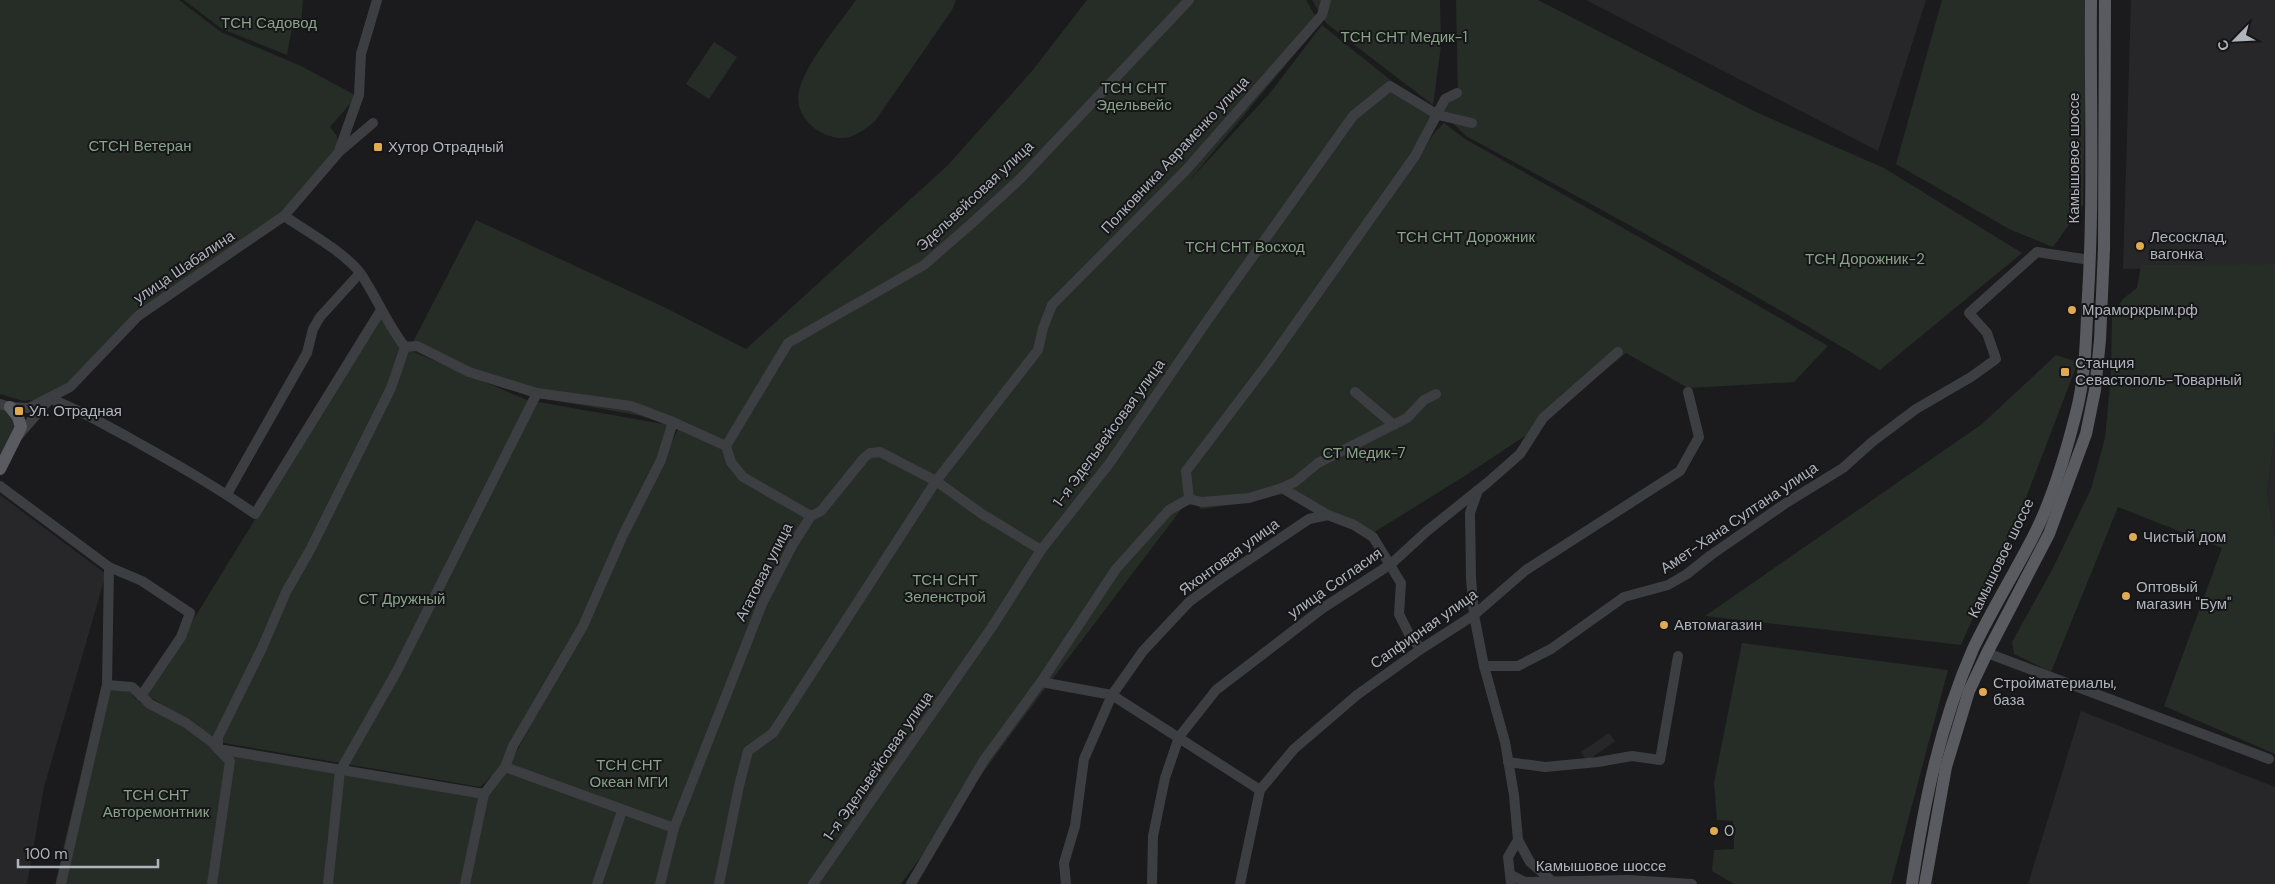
<svg xmlns="http://www.w3.org/2000/svg" width="2275" height="884" font-family="'DM Sans',sans-serif">
<rect width="100%" height="100%" fill="#1b1b1d"/>
<g fill="#27272a">
<path d="M1586 0H1926L1878 151Z"/>
<path d="M2131 0H2275V266L2123 269Z"/>
<path d="M2275 432V536L2267 494Z"/>
<path d="M0 495 106 574 44 787 27 884H0Z"/>
<path d="M2081 711 2275 787V884H2028Z"/>
<path d="M1609 733 1615 741 1587 761 1581 752Z"/>
</g>
<g fill="#252d26">
<path d="M0 0H179L221 32 301 66 357 96 330 127 337 136 339 155 308 192 141 317 52 398 23 401 0 394Z"/>
<path d="M184 0H303L301 24 293 22 287 55 222 29Z"/>
<path d="M856 0H956L952 10 875 121C860 134 846 143 827 135 810 129 794 110 799 91 806 62 839 25 856 0Z"/>
<path d="M1087 0H1306L1320 24 1189 181 1270 93 1322 25 1440 120 1249 393 1383 209 1435 132 1444 123 1465 139 1655 246 1828 346 1794 382 1688 388 1626 353 1525 436 1463 477 1373 533 1283 494 1245 503 1201 509 1189 499 1032 706 901 884H468L487 795 505 772 594 613 628 535 680 425 631 414 528 396 412 344 476 220 666 308 746 349 948 165 1032 71Z"/>
<path d="M1312 0H1440L1441 46 1433 105 1326 23Z"/>
<path d="M1456 0H1538L1758 113 1884 168 2022 253 1880 370C1745 287 1606 212 1466 136L1442 113 1448 100 1458 97Z"/>
<path d="M1942 0H2087L2083 205 2053 247 2009 229 1896 164Z"/>
<path d="M714 42 737 57 709 99 686 84Z"/>
<path d="M2275 264V432L2267 494 2275 536V754L2164 706 2222 548 2118 507 2051 672 2014 654 2012 642 2053 568 2091 489 2105 438 2111 376 2112 314 2124 298 2137 288 2141 265Z"/>
<path d="M380 316 409 350 527 400 669 425C627 545 562 656 502 767L480 787 224 743 147 695Z"/>
<path d="M2056 355 2078 362 2027 495 1961 645 1705 616 1982 424Z"/>
<path d="M0 404 18 417 0 469Z"/>
<path d="M1742 643 1948 670 1891 884H1734L1712 871 1714 850 1734 849 1733 821 1717 820 1714 783Z"/>
<path d="M101 687 130 692 138 701 231 755 480 796 462 884H55Z"/>
</g>
<g fill="none" stroke-linecap="round" stroke-linejoin="round">
<g stroke="#3c3e42" stroke-width="10">
<path d="M339 151 359 95 361 54 377 0"/>
<path d="M284 216C305 230 347 254 361 274 377 298 387 324 405 347L417 346 469 372 537 393 631 406 673 422 726 446 788 343 924 265 971 224 1020 179 1189 0"/>
<path d="M1355 392 1394 425"/>
<path d="M50 399C77 408 101 423 126 436 170 461 214 485 255 514L381 310"/>
<path d="M0 404 10 407 29 408 70 387 138 316 284 216 339 152 373 123"/>
<path d="M18 436 48 401"/>
<path d="M726 446 731 462 743 477 811 516"/>
<path d="M0 486 109 567 107 685 61 884"/>
<path d="M1282 488 1328 515 1354 525 1373 537 1401 583 1399 614 1410 636 1421 649"/>
<path d="M1478 490 1470 513 1471 578 1474 615 1484 666 1505 742 1514 795 1518 840 1508 857 1511 884"/>
<path d="M227 494 307 353 313 329 320 317 360 273"/>
<path d="M1189 499 1186 471 1268 363 1415 156 1445 99 1457 93"/>
<path d="M1189 499 1202 502 1249 498 1282 488 1295 482 1318 463 1407 418 1424 400 1436 394"/>
<path d="M109 567 142 581 190 613 181 637 141 696"/>
<path d="M1987 653 2269 759"/>
<path d="M1484 666H1518L1551 649 1624 597 1668 585 1687 574 1711 555 1786 503 1843 468 1872 442 1916 409 1971 377 1996 359 1987 333 1969 313 2037 252 2090 260"/>
<path d="M1041 682 1112 695 1260 790"/>
<path d="M107 685 132 687 150 704 186 723 212 742 218 749 484 794 505 767 674 828"/>
<path d="M1508 762 1545 767 1598 762 1632 756 1660 760 1678 656"/>
<path d="M505 767 513 746 583 626 623 535 661 460 673 422"/>
<path d="M1518 840 1530 862 1552 881"/>
<path d="M1511 875 1525 882 1628 880 1692 884"/>
<path d="M212 884 230 761 218 749V737L262 648 286 592 310 550 391 388 405 347"/>
<path d="M328 884 340 771 397 671 537 393"/>
<path d="M465 884 484 794"/>
<path d="M597 884 622 811"/>
<path d="M660 884 674 828 762 604 793 544 811 516 821 511 864 458 870 453 880 452 936 481 982 514 1041 550"/>
<path d="M719 884 739 786 748 751 773 733 936 481 1038 350 1043 328 1052 305 1186 170 1322 15 1326 0"/>
<path d="M813 884 992 627 1041 550 1109 464 1209 318 1353 116 1390 86 1438 115 1472 123"/>
<path d="M911 884 984 760 1041 682 1116 569 1169 510 1189 499"/>
<path d="M1066 884 1064 863 1075 826 1084 759 1112 695 1143 651 1189 602 1223 577 1309 519 1328 515"/>
<path d="M1152 884 1153 836 1165 778 1179 737 1216 690 1323 608 1391 564 1427 531 1487 483 1520 454 1543 418 1618 352"/>
<path d="M1240 884 1260 790 1294 749 1357 695 1421 649 1474 615 1526 570 1680 471 1699 437 1688 392"/>
</g>
<g stroke="#595b60" stroke-width="12">
<path d="M0 469 21 427 18 417 10 407"/>
<path d="M1912 884C1924 803 1940 724 1973 649 1992 609 2016 571 2036 531 2054 494 2066 453 2076 413 2086 375 2086 334 2088 295 2094 197 2090 98 2091 0"/>
<path d="M1925 884 1946 767 1969 691 1987 653 2049 534 2086 434 2095 390 2100 340 2104 249 2105 0"/>
</g>
</g>
<g fill="#dfaa51" stroke="#161618" stroke-width="2">
<rect x="373" y="142" width="10" height="10" rx="2.5"/>
<circle cx="2140" cy="246" r="5"/>
<circle cx="2072" cy="310" r="5"/>
<rect x="2060" y="367" width="10" height="10" rx="2.5"/>
<rect x="14" y="406" width="10" height="10" rx="2.5"/>
<circle cx="2133" cy="537" r="5"/>
<circle cx="2126" cy="596" r="5"/>
<circle cx="1664" cy="625" r="5"/>
<circle cx="1983" cy="692" r="5"/>
<circle cx="1714" cy="831" r="5"/>
</g>
<g text-anchor="middle" dominant-baseline="central" stroke-width="4" stroke-linejoin="round" paint-order="stroke">
<g font-size="15" fill="#89a489" stroke="#161618">
<text x="269" y="23">ТСН Садовод</text>
<text x="1404" y="37">ТСН СНТ Медик-1</text>
<text x="1134" y="88">ТСН СНТ<tspan x="1134" dy="17">Эдельвейс</tspan></text>
<text x="140" y="146">СТСН Ветеран</text>
<text x="1466" y="237">ТСН СНТ Дорожник</text>
<text x="1245" y="247">ТСН СНТ Восход</text>
<text x="1865" y="259">ТСН Дорожник-2</text>
<text x="1364" y="453">СТ Медик-7</text>
<text x="945" y="580">ТСН СНТ<tspan x="945" dy="17">Зеленстрой</tspan></text>
<text x="402" y="599">СТ Дружный</text>
<text x="629" y="765">ТСН СНТ<tspan x="629" dy="17">Океан МГИ</tspan></text>
<text x="156" y="795">ТСН СНТ<tspan x="156" dy="17">Авторемонтник</tspan></text>
</g>
<g font-size="15" fill="#afb3bb" stroke="#161618" text-anchor="start">
<text x="388" y="147">Хутор Отрадный</text>
<text x="2150" y="237">Лесосклад,<tspan x="2150" dy="17">вагонка</tspan></text>
<text x="2082" y="310">Мраморкрым.рф</text>
<text x="2075" y="363">Станция<tspan x="2075" dy="17">Севастополь-Товарный</tspan></text>
<text x="29" y="411">Ул. Отрадная</text>
<text x="2143" y="537">Чистый дом</text>
<text x="2136" y="587">Оптовый<tspan x="2136" dy="17">магазин "Бум"</tspan></text>
<text x="1674" y="625">Автомагазин</text>
<text x="1993" y="683">Стройматериалы,<tspan x="1993" dy="17">база</tspan></text>
<text x="1724" y="831">0</text>
</g>
<g font-size="15" fill="#afb3bb" stroke="#161618">
<text transform="translate(1175 155) rotate(-47)">Полковника Авраменко улица</text>
<text transform="translate(2074 158) rotate(-90)">Камышовое шоссе</text>
<text transform="translate(975 196) rotate(-43)">Эдельвейсовая улица</text>
<text transform="translate(184 267) rotate(-34)">улица Шабалина</text>
<text transform="translate(1109 433) rotate(-54)">1-я Эдельвейсовая улица</text>
<text transform="translate(1739 518) rotate(-34)">Амет-Хана Султана улица</text>
<text transform="translate(1229 557) rotate(-36)">Яхонтовая улица</text>
<text transform="translate(2001 558) rotate(-64)">Камышовое шоссе</text>
<text transform="translate(764 572) rotate(-63)">Агатовая улица</text>
<text transform="translate(1335 583) rotate(-35)">улица Согласия</text>
<text transform="translate(1424 629) rotate(-35)">Сапфирная улица</text>
<text transform="translate(878 766) rotate(-55)">1-я Эдельвейсовая улица</text>
<text x="1601" y="866">Камышовое шоссе</text>
</g>
</g>
<g transform="translate(2235 40) rotate(246)" stroke="#161618" stroke-width="4" paint-order="stroke">
<path d="M0-4L9 19L0 12L-9 19Z" fill="#afb3bb"/>
<text y="-8" font-size="14" font-weight="bold" text-anchor="middle" fill="#afb3bb">С</text>
</g>
<path d="M18 859v8h140v-8" fill="none" stroke="#afb3bb" stroke-width="2.5"/>
<text x="25" y="859" font-size="15" fill="#afb3bb" stroke="#161618" stroke-width="4" paint-order="stroke">100 m</text>
</svg>
